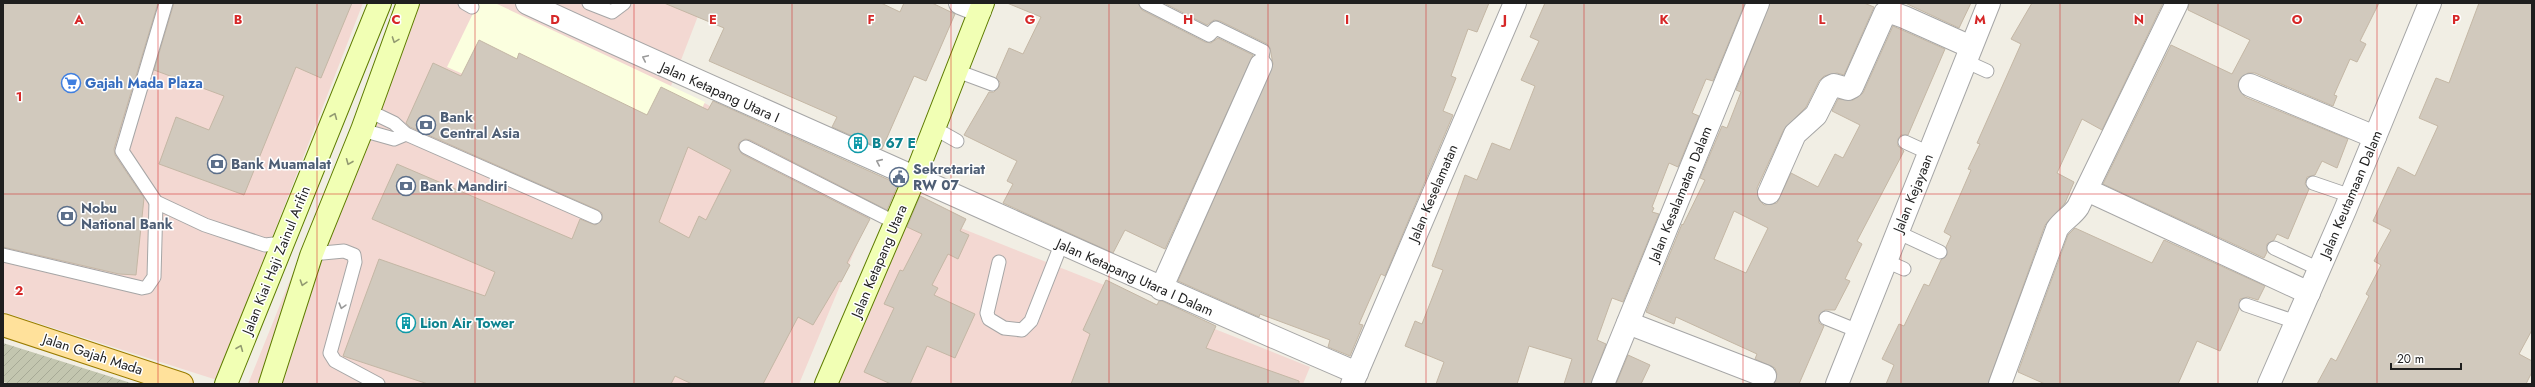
<svg xmlns="http://www.w3.org/2000/svg" width="2535" height="387" font-family="Jost,sans-serif">
<defs>
<pattern id="construction-furrows" width="10" height="10" patternUnits="userSpaceOnUse"><rect width="10" height="10" fill="#c3c6af"/><path d="M-1 1l2-2M0 10L10 0M9 11l2-2" fill="none" stroke="#a7aa96"/></pattern>
</defs>
<rect width="100%" height="100%" fill="#f1eee4"/>
<g fill="#f3d8d2">
<path d="M3 3H363L217 380 3 312Z"/>
<path d="M402 3H703L671 86 879 192 799 384H248Z"/>
<path d="M903 205 1310 367 1303 384H828Z"/>
</g>
<path fill="#fbffdf" d="M478 3H495L705 102 674 167 447 67Z"/>
<path fill="url(#construction-furrows)" d="M3 343 134 384H11L3 382Z"/>
<g fill="#d1c9bd" stroke="#c4b7a5" fill-rule="evenodd">
<path d="M3 3H158L114 149 115 155 144 198 136 275 119 274 3 247Z"/>
<path d="M174 3H352L321 78 296 67 244 195 159 164 176 117 209 130 224 96 154 70Z"/>
<path d="M664 3H881L900 12 904 3H932L955 14 926 81 914 76 882 149 832 127 837 117 709 61 724 28Z"/>
<path d="M1007 3H1138L1142 10 1205 42 1211 43 1218 38 1253 55 1165 249 1125 230 1113 253 1003 203 1013 184 1007 181 1017 161 964 135 989 92H994L999 87 1000 82 996 78 1009 48 1023 54 1041 17Z"/>
<path d="M1164 3H1489L1477 32 1468 29 1451 76 1456 78 1443 111 1453 115 1385 276 1381 274 1359 324 1363 325 1350 356 1328 347 1330 340 1260 314 1259 317 1178 281 1273 64 1270 48 1267 44 1220 21 1214 20 1207 25Z"/>
<path d="M1545 3H1745L1713 81 1706 79 1692 113 1699 116 1678 167 1669 163 1652 207 1654 208 1652 212 1659 214 1623 302 1612 298 1597 340 1606 344 1591 384H1564L1572 359 1529 346 1517 384H1436L1444 362 1405 346 1415 321 1422 324 1443 270 1432 266 1465 175 1477 180 1492 143 1510 150 1535 86 1521 80 1539 41 1530 37Z"/>
<path d="M1770 3H1864L1874 7 1844 75 1837 73 1824 76 1819 81 1806 107 1784 129 1757 188 1759 200 1764 205 1777 203 1791 173 1818 187 1835 154 1843 158 1860 125 1832 111 1838 99 1853 100 1863 93 1893 26 1945 49 1908 135H1901L1898 139V146L1904 151 1857 241 1862 244 1845 279 1850 281 1835 310H1825L1819 315V323L1824 326 1799 384H1774L1777 374 1775 368 1755 359 1757 354 1676 317 1674 324 1646 312 1682 224 1683 225 1705 180 1700 178 1722 126 1727 128 1741 92 1736 90ZM1734 211 1768 228 1746 273 1714 259Z"/>
<path d="M1905 3H1971L1959 28Z"/>
<path d="M2032 3H2163L2102 130 2082 119 2057 173 2074 182 2065 203 2045 225 1988 384H1886L1894 365 1882 359 1899 324 1904 326 1924 284 1929 286 1941 260 1947 255 1946 247 1951 236 1944 232 1971 170 1968 169 1980 144 1977 143 2021 44 2011 39Z"/>
<path d="M2189 3H2379L2360 41 2366 44 2357 62 2350 59 2334 95 2337 96 2333 106 2255 73H2248L2239 80 2238 87 2245 97 2348 139 2337 168 2322 161 2315 175 2307 177 2305 184 2309 189 2288 239 2277 234 2274 240 2267 244V252L2264 258 2103 184 2171 45 2232 74 2250 40 2188 10Z"/>
<path d="M2479 3H2532V330L2519 354 2532 361V372L2526 384H2317L2331 358 2336 361 2369 296 2366 294 2381 265 2374 261 2391 230 2373 221 2398 167 2415 176 2438 126 2419 118 2436 78 2449 83Z"/>
<path d="M479 40 517 59 519 53 647 115 661 87 708 110 713 101 898 184 887 210 750 140 745 139 739 143 738 148 742 154 870 219 847 263 850 265 841 282 839 281 813 325 798 317 763 384H692L675 376 671 384H428L343 356 379 259 485 296 495 272 372 219 397 164 572 239 580 219 595 225 602 220V213L598 210 410 127 406 123 433 63 461 76ZM688 147 731 170 706 220 699 216 689 238 659 222Z"/>
<path d="M920 196 966 219 960 231 969 235 958 259 948 254 932 285 938 288 934 295 975 314 955 358 927 346 910 384H891L864 372 894 308 884 304 900 270 903 271 922 234 907 227Z"/>
<path d="M2075 228 2152 263 2164 240 2265 286 2258 300 2248 297 2240 299 2239 309 2220 351 2197 341 2178 384H2045L2018 372 2068 235Z"/>
<path d="M1106 280 1157 305 1159 301H1162L1216 326 1206 348 1299 381V384H1071L1090 334 1083 330Z"/>
<path d="M1628 355 1650 365 1641 384H1616Z"/>
</g>
<g fill="none" stroke-linecap="round" stroke-linejoin="round">
<defs>
<g id="lane">
<path d="M166 3 122 151 156 202 205 225 265 245 283 243"/>
<path d="M465 3 472 7"/>
<path d="M589 3 612 12 624 3"/>
<path d="M1146 3 1209 35 1216 28 1263 51 1261 65"/>
<path d="M1965 61 1987 71"/>
<path d="M957 71 992 84"/>
<path d="M369 111 394 123 406 134 595 217"/>
<path d="M934 128 957 141"/>
<path d="M362 130 394 139 406 134"/>
<path d="M1905 142 1929 153"/>
<path d="M746 147 896 223"/>
<path d="M2313 183 2351 196"/>
<path d="M1897 232 1940 252"/>
<path d="M2274 248 2319 269"/>
<path d="M312 254 344 251 354 255 355 262 330 353 335 361 378 384"/>
<path d="M3 255 142 288 147 287 154 277 156 202"/>
<path d="M1886 261 1904 269"/>
<path d="M999 262 987 313 989 319 1004 328 1022 330 1031 321 1061 245"/>
<path d="M2246 305 2296 322"/>
<path d="M1826 318 1858 331"/>
</g>
<g id="street">
<path d="M527 3C656 63 785 119 914 177 1061 243 1208 309 1357 373"/>
<path d="M960 3 980 11"/>
<path d="M2250 85 2375 137"/>
<path d="M2087 190 2309 293"/>
<path d="M1769 193 1795 134 1816 115 1830 87 1834 85 1848 89 1852 87 1885 13H1893L1904 17 1971 47"/>
<path d="M1161 289 1261 65"/>
<path d="M1628 323 1765 376"/>
<path d="M1352 384 1515 3"/>
<path d="M1603 384 1758 3"/>
<path d="M1837 384 1989 3"/>
<path d="M2000 384 2057 229C2063 220 2072 216 2078 207L2177 3"/>
<path d="M2269 384 2345 210 2430 3"/>
</g>
<g id="secondary">
<path d="M226 384 380 3"/>
<path d="M270 384 311 256 362 130 408 3"/>
<path d="M826 384 915 177 983 3"/>
</g>
<path id="primary" d="M3 325 182 384"/>
</defs>
<use href="#lane" stroke="#a6a6a6" stroke-width="15"/>
<use href="#street" stroke="#a6a6a6" stroke-width="24"/>
<use href="#secondary" stroke="#5e7c00" stroke-width="24"/>
<use href="#primary" stroke="#9a7c00" stroke-width="24"/>
<use href="#lane" stroke="#fff" stroke-width="13"/>
<use href="#street" stroke="#fff" stroke-width="22"/>
<use href="#secondary" stroke="#f1ffb4" stroke-width="22"/>
<use href="#primary" stroke="#ffe19b" stroke-width="22"/>
</g>
<defs><path id="oneway-chevron" d="M-2-3.5L2.5 0L-2 3.5" fill="none" stroke-width="1.6" stroke-linecap="round" stroke-linejoin="round"/></defs>
<g stroke="#929a71">
<use href="#oneway-chevron" transform="translate(395 40) rotate(110)"/>
<use href="#oneway-chevron" transform="translate(334 116) rotate(-68)"/>
<use href="#oneway-chevron" transform="translate(349 162) rotate(112)"/>
<use href="#oneway-chevron" transform="translate(303 283) rotate(108)"/>
<use href="#oneway-chevron" transform="translate(240 348) rotate(-68)"/>
</g>
<g stroke="#9a9a9a">
<use href="#oneway-chevron" transform="translate(645 58) rotate(-155)"/>
<use href="#oneway-chevron" transform="translate(879 162) rotate(-156)"/>
<use href="#oneway-chevron" transform="translate(342 306) rotate(106)"/>
</g>
<path fill="none" stroke="#d62828" stroke-width="1" stroke-opacity="0.55" d="M158 3V384M317 3V384M475 3V384M634 3V384M792 3V384M951 3V384M1109 3V384M1268 3V384M1426 3V384M1584 3V384M1743 3V384M1901 3V384M2060 3V384M2218 3V384M2377 3V384M3 194H2532"/>
<defs>
<symbol id="supermarket-ring" viewBox="-11 -11 22 22"><circle r="9.5" fill="#fff" stroke="#3f7fe0" stroke-width="1.5"/><path d="M-6-5.5h2.5l.6 2H6L4.5 2H-2.5L-4.4-4H-6ZM-1.5 3.2a1.3 1.3 0 1 0 .1 0ZM3 3.2a1.3 1.3 0 1 0 .1 0Z" fill="#3f7fe0"/></symbol>
<symbol id="bank-ring" viewBox="-11 -11 22 22"><circle r="9.5" fill="#fff" stroke="#5c6f8a" stroke-width="1.5"/><path d="M-6-4H6V4H-6ZM0-2.3a2.3 2.3 0 1 0 0 4.6a2.3 2.3 0 1 0 0-4.6Z" fill="#5c6f8a"/></symbol>
<symbol id="building-ring" viewBox="-11 -11 22 22"><circle r="9.5" fill="#fff" stroke="#0f9aa8" stroke-width="1.5"/><path d="M-4-6H4V6H1V3H-1V6H-4ZM-2.5-4.3h1.7v1.8h-1.7ZM.8-4.3h1.7v1.8H.8ZM-2.5-1h1.7V.8h-1.7ZM.8-1h1.7V.8H.8Z" fill="#0f9aa8"/></symbol>
<symbol id="civic-ring" viewBox="-11 -11 22 22"><circle r="9.5" fill="#fff" stroke="#5c6f8a" stroke-width="1.5"/><path d="M-.6-6.5H3V-4.5H.6V-3L4-1V1h2V6H-6V1h2V-1L-.6-3ZM-1.2 2.5V6h2.4V2.5Z" fill="#5c6f8a"/></symbol>
</defs>
<g fill-rule="evenodd">
<use href="#supermarket-ring" x="60" y="72" width="22" height="22"/>
<use href="#bank-ring" x="415" y="114" width="22" height="22"/>
<use href="#building-ring" x="847" y="132" width="22" height="22"/>
<use href="#bank-ring" x="206" y="153" width="22" height="22"/>
<use href="#civic-ring" x="888" y="166" width="22" height="22"/>
<use href="#bank-ring" x="395" y="175" width="22" height="22"/>
<use href="#bank-ring" x="56" y="205" width="22" height="22"/>
<use href="#building-ring" x="395" y="312" width="22" height="22"/>
</g>
<g text-anchor="middle" dominant-baseline="central" stroke-width="3" stroke-linejoin="round" paint-order="stroke">
<g font-size="14" font-weight="bold" fill="#366cbe" stroke="#fff" text-anchor="start">
<text x="85" y="83">Gajah Mada Plaza</text>
</g>
<g font-size="14" fill="#1f1f1f" stroke="#fff">
<text transform="translate(720 92) rotate(24)">Jalan Ketapang Utara I</text>
<text transform="translate(1433 193) rotate(-67)">Jalan Keselamatan</text>
<text transform="translate(1913 193) rotate(-68)">Jalan Kejayaan</text>
<text transform="translate(1680 194) rotate(-68)">Jalan Kesalamatan Dalam</text>
<text transform="translate(2351 194) rotate(-67)">Jalan Keutamaan Dalam</text>
<text transform="translate(276 260) rotate(-68)">Jalan Kiai Haji Zainul Arifin</text>
<text transform="translate(879 261) rotate(-67)">Jalan Ketapang Utara</text>
<text transform="translate(1135 277) rotate(24)">Jalan Ketapang Utara I Dalam</text>
<text transform="translate(93 354) rotate(18)">Jalan Gajah Mada</text>
</g>
<g font-size="14" font-weight="bold" fill="#4e5e75" stroke="#fff" text-anchor="start">
<text x="440" y="117">Bank<tspan x="440" dy="16">Central Asia</tspan></text>
<text x="231" y="164">Bank Muamalat</text>
<text x="913" y="169">Sekretariat<tspan x="913" dy="16">RW 07</tspan></text>
<text x="420" y="186">Bank Mandiri</text>
<text x="81" y="208">Nobu<tspan x="81" dy="16">National Bank</tspan></text>
</g>
<g font-size="14" font-weight="bold" fill="#0d838f" stroke="#fff" text-anchor="start">
<text x="872" y="143">B 67 E</text>
<text x="420" y="323">Lion Air Tower</text>
</g>
</g>
<g font-size="13" text-anchor="middle" font-weight="bold" fill="#d62828" stroke="#fff" stroke-width="3" stroke-linejoin="round" paint-order="stroke">
<text x="79" y="24">A</text>
<text x="238" y="24">B</text>
<text x="396" y="24">C</text>
<text x="555" y="24">D</text>
<text x="713" y="24">E</text>
<text x="871" y="24">F</text>
<text x="1030" y="24">G</text>
<text x="1188" y="24">H</text>
<text x="1347" y="24">I</text>
<text x="1505" y="24">J</text>
<text x="1664" y="24">K</text>
<text x="1822" y="24">L</text>
<text x="1980" y="24">M</text>
<text x="2139" y="24">N</text>
<text x="2297" y="24">O</text>
<text x="2456" y="24">P</text>
<text x="19" y="101">1</text>
<text x="19" y="295">2</text>
</g>
<rect width="2535" height="387" fill="none" stroke="#1f1f1f" stroke-width="8"/>
<path d="M2391 363v6h70v-6" fill="none" stroke="#1f1f1f" stroke-width="2"/>
<text x="2397" y="363" font-size="12" fill="#1f1f1f" stroke="#ffffff" stroke-width="3" paint-order="stroke">20 m</text>
</svg>
